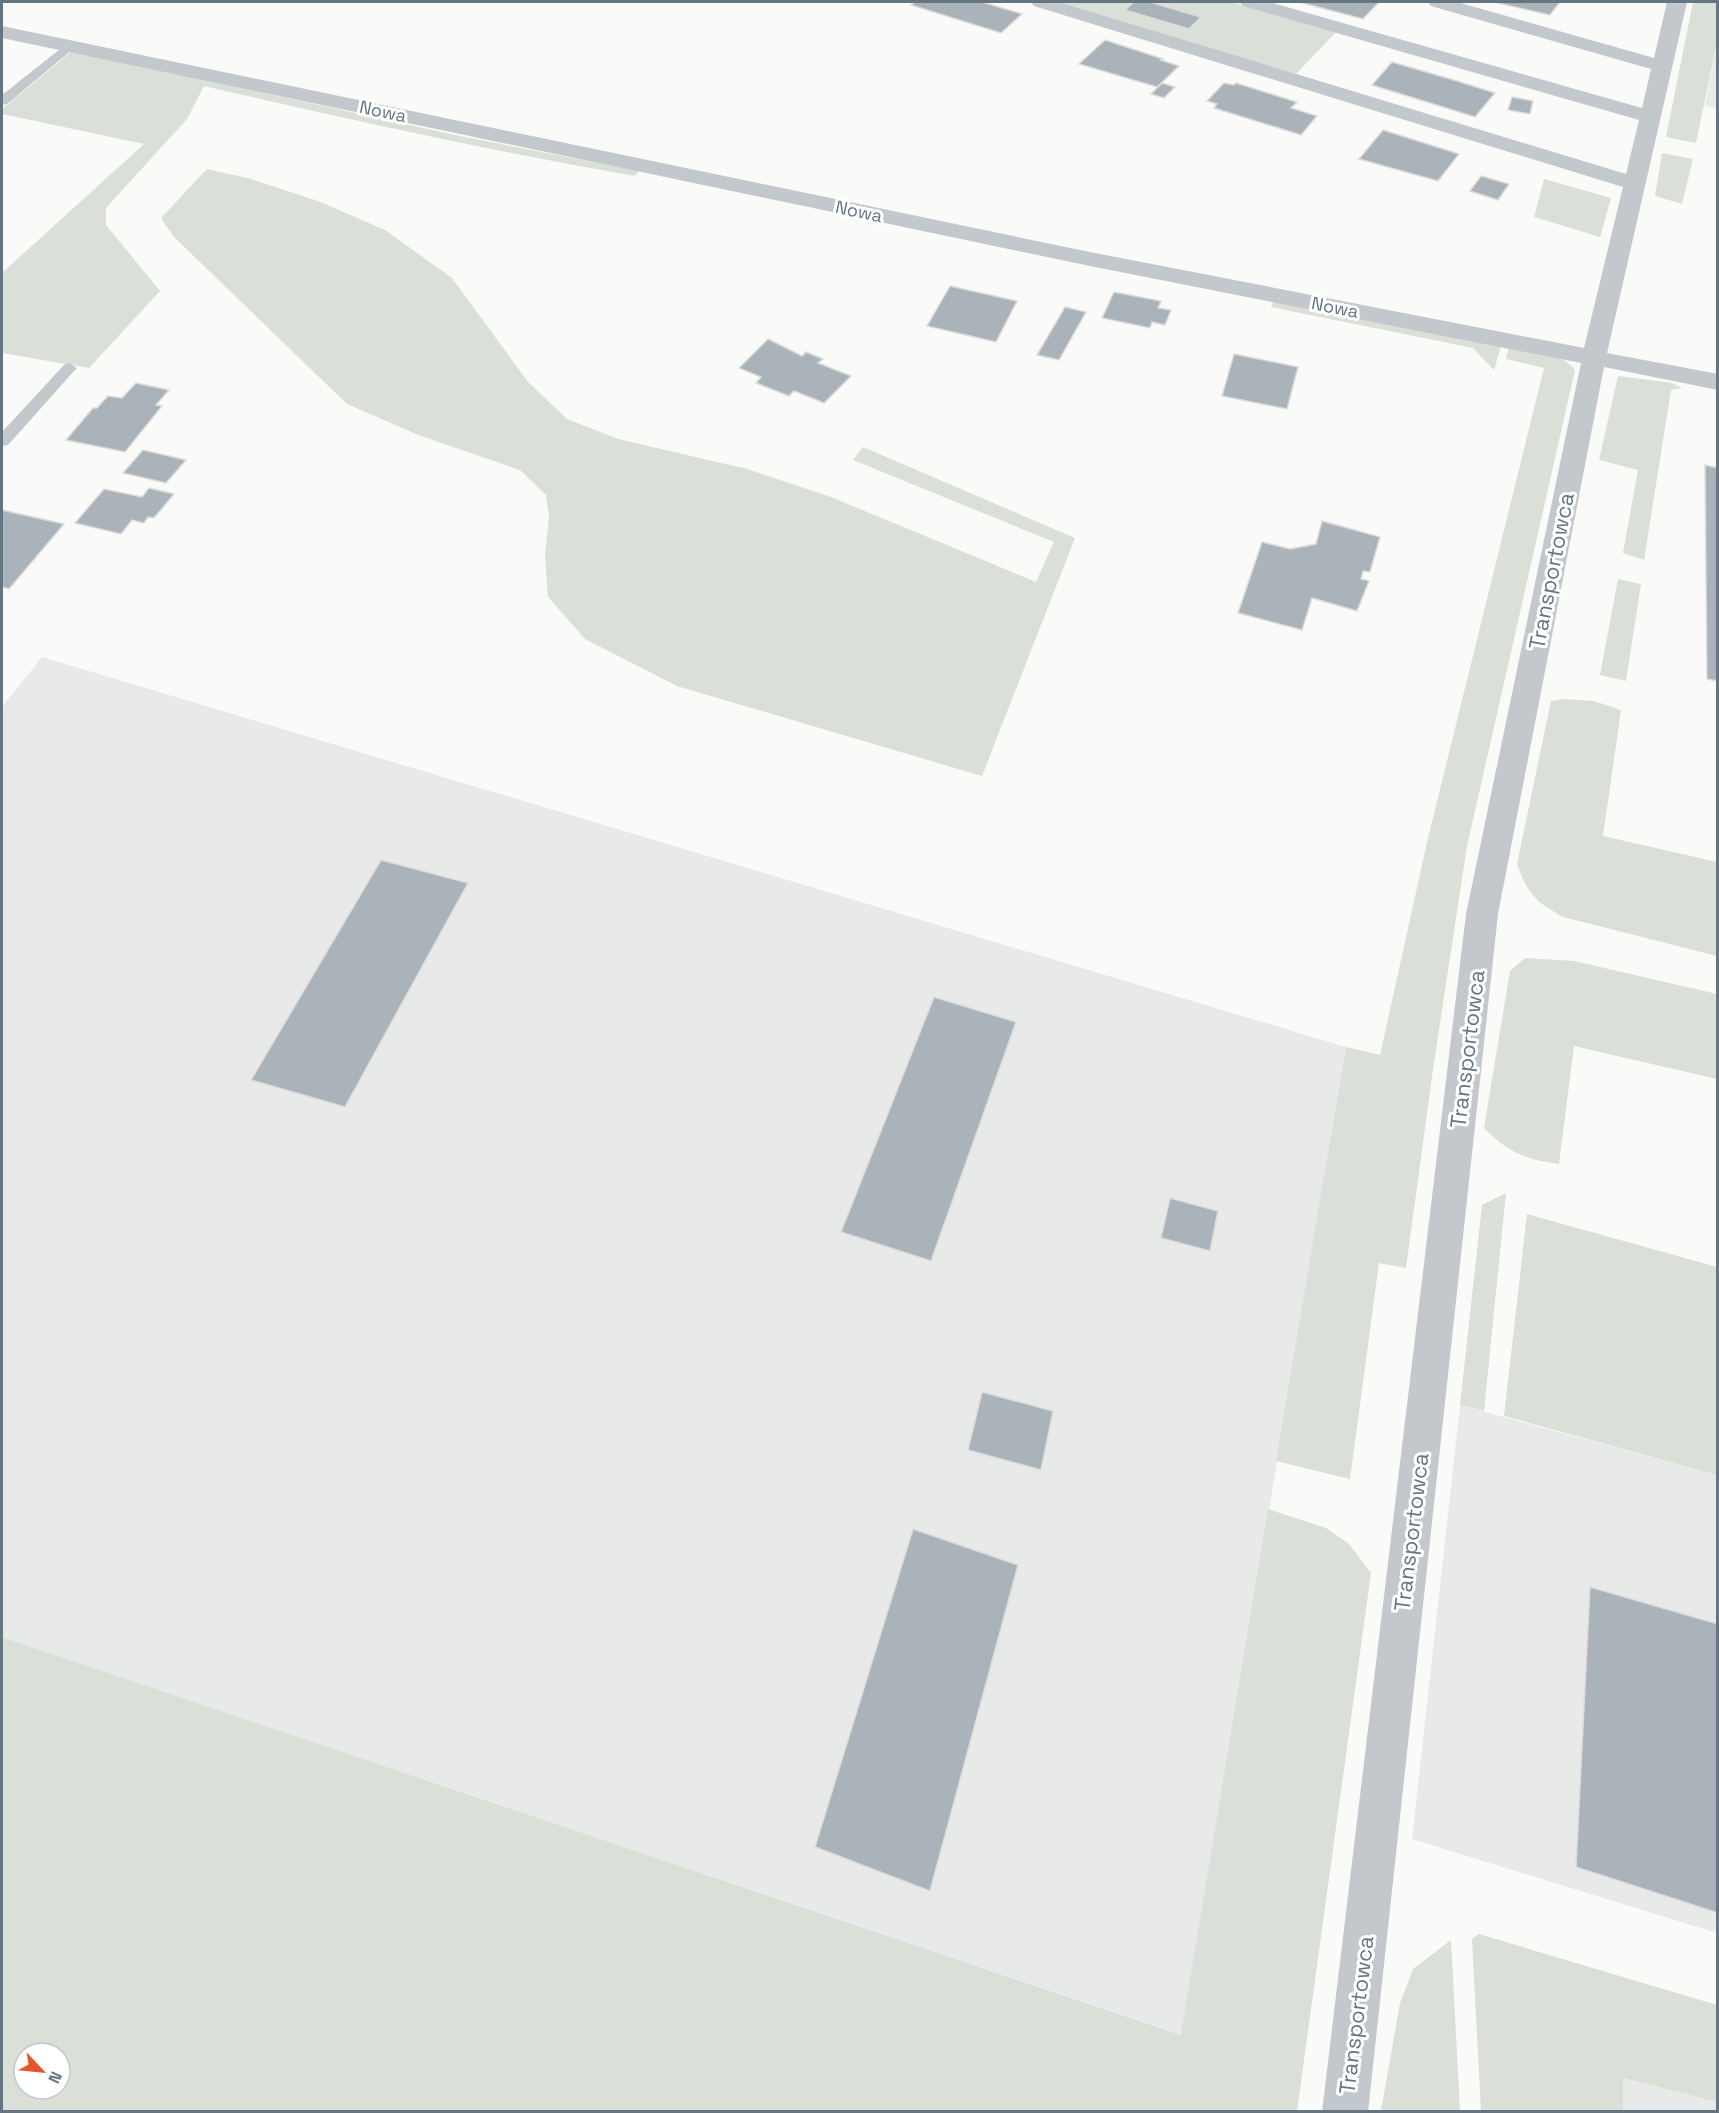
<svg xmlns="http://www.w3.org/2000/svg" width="1719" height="2113" font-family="'Space Grotesk',sans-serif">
<rect width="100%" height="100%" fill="#fafaf8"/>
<g fill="#e8e9e9">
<path d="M1717 42V109L1705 106Z"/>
<path d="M42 657 1346 1047 1182 2035 2 1637V707Z"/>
<path d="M1460 1405 1717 1475V1933L1412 1839Z"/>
<path d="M1622 2078 1717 2102V2111H1623Z"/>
</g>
<g fill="#dadfd7" fill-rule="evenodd">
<path d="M1059 2H1232L1336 32 1296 74Z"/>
<path d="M1693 2H1718L1717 42 1696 143 1666 137Z"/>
<path d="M72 51 460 136 639 171 635 176C491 151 347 119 204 86L187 119 106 208V225L160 291 89 368 2 353V273L144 144 2 114V109Z"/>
<path d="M1662 153 1693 159 1682 204 1655 196Z"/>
<path d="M207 169 251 179 318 201 385 230 452 278 528 382 567 419 618 439 747 469 831 497 1036 582 1054 542 853 460 863 447 1075 538 982 776 677 686 585 639 548 597 545 556 549 517 546 495 520 470 421 436 347 404 173 236 161 218Z"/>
<path d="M1544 179 1611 198 1600 237 1534 217Z"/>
<path d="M1274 300 1501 346 1494 370 1473 348 1271 307Z"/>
<path d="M1509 347C1528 351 1563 352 1575 370L1467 846 1433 1069 1406 1268 1379 1263 1350 1479 1276 1461 1346 1047 1380 1055 1428 838 1544 368 1506 359Z"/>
<path d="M1618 376 1672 383 1682 388 1671 390 1644 560 1623 553 1638 470 1599 460Z"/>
<path d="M1618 579 1641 584 1626 681 1600 675Z"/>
<path d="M1565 699 1594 701 1621 710 1603 836 1717 862V956L1563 917C1536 902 1527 893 1517 864L1551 701Z"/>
<path d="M1525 958 1574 961 1717 994V1079L1574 1046 1559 1164C1525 1159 1509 1153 1484 1128L1510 971Z"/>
<path d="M1506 1193 1484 1411 1460 1405 1482 1205Z"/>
<path d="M1527 1214 1717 1267V1475L1504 1416Z"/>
<path d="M1268 1509 1326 1528 1349 1544 1371 1573 1297 2111H2V1637L1181 2035ZM24 2053H60V2089H24Z"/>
<path d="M1479 1934 1717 2005V2102L1623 2078V2111H1481L1472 1939Z"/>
<path d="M1451 1940 1460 2111H1381L1400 2003 1413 1969Z"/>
</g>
<g fill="#aab3b9" stroke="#dcdcda" stroke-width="1.5">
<path d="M915 2H982L1022 14 1001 33 911 5Z"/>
<path d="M1134 2H1150L1201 17 1189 29 1125 10Z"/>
<path d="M1299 2H1379L1363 19Z"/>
<path d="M1494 2H1560L1550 15Z"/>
<path d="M1105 40 1163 59 1161 60 1179 66 1157 87 1079 64Z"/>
<path d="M1392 62 1457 81 1495 93 1475 117 1372 85Z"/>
<path d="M1162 83 1175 87 1164 98 1151 94Z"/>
<path d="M1224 83 1234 85 1236 83 1297 102 1291 108 1317 116 1301 135 1214 108 1217 104 1207 101Z"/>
<path d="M1512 97 1533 101 1530 114 1508 110Z"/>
<path d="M1383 130 1459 154 1438 181 1359 159Z"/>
<path d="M1481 176 1509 184 1498 200 1470 191Z"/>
<path d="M950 286 1017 301 996 342 927 326Z"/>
<path d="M1114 292 1161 301 1158 308 1171 310 1165 325 1152 322 1150 328 1102 318Z"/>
<path d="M1065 307 1086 312 1059 360 1037 355Z"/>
<path d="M768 339 802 356 806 352 823 359 818 363 851 376 824 403 794 391 789 396 756 383 761 377 739 368Z"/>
<path d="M1234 354 1298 367 1287 409 1222 396Z"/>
<path d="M136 383 169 390 156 405 162 406 125 452 66 440 93 408H97L108 396 122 398Z"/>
<path d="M143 450 186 460 166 483 123 473Z"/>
<path d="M1705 465 1718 468V681L1707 679Z"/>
<path d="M149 488 174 494 154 518 148 517 144 523 132 520 121 534 75 523 104 489 142 497Z"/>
<path d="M2 510 64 524 9 589 2 587Z"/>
<path d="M1322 521 1380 537 1370 572 1363 571 1361 579 1369 581 1357 611 1312 598 1302 630 1238 613 1262 542 1290 549 1316 544Z"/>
<path d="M381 860 468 883 345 1107 251 1080Z"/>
<path d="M934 997 1016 1022 931 1261 841 1232Z"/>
<path d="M1170 1198 1218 1211 1210 1251 1161 1238Z"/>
<path d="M982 1392 1053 1411 1041 1470 968 1450Z"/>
<path d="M913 1529 1018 1565 930 1891 815 1847Z"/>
<path d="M1590 1587 1718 1624V1913L1576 1867Z"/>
</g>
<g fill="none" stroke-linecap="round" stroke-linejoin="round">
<g fill="#c3c8cc" fill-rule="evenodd">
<path d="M69 42 73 43V49L7 104 2 105V95Z"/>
<path d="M69 363 77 368 74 371 8 445 2 446V432L64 365Z"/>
</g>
<path fill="#c3c8cc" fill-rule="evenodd" d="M1031 2H1059L1626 174 1639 120 1243 6 1240 2H1269L1642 108 1651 69 1431 6 1428 2H1457L1654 58 1667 2H1687L1607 353 1718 374V390L1604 367 1498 914 1368 2112H1322L1466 914 1581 363 1090 266 2 38V26L1090 252 1584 348 1623 187 1034 6Z"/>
</g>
<g text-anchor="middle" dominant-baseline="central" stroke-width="6" stroke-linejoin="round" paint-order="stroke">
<g font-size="18" fill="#657683" stroke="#fff">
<text transform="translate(383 111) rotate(12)">Nowa</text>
<text transform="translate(859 211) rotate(12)">Nowa</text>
<text transform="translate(1335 307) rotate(11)">Nowa</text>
</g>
<g font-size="22" fill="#657683" stroke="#fff">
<text transform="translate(1551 571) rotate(-79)">Transportowca</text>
<text transform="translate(1467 1049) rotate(-83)">Transportowca</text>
<text transform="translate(1411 1532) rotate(-83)">Transportowca</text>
<text transform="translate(1356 2015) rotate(-83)">Transportowca</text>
</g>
</g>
<rect width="1719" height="2113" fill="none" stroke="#657683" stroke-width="6"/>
<g transform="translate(42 2071) rotate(116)"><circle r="28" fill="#ffffff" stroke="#c1c8cd" stroke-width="1.5"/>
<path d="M0-4.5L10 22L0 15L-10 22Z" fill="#e4572e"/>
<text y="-9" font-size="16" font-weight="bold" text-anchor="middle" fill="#657683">N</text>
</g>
</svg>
